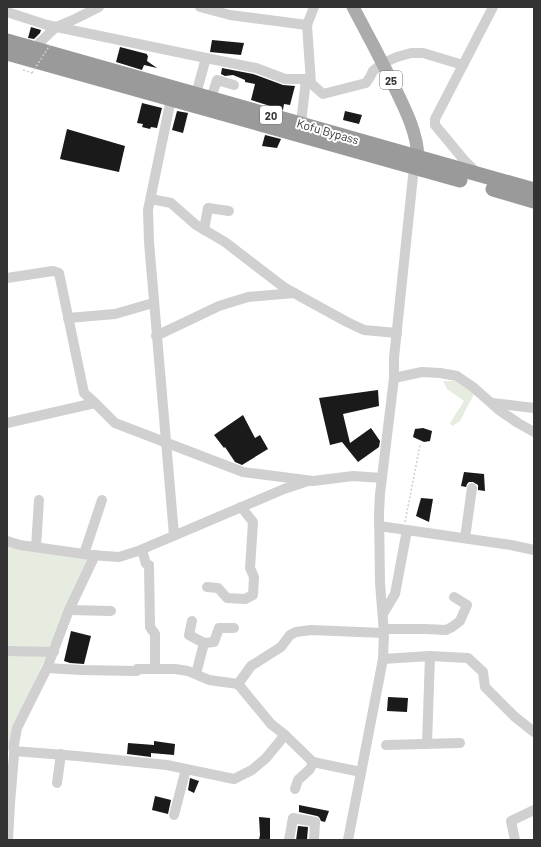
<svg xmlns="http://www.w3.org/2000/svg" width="541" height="847" font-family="Barlow,sans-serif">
<rect width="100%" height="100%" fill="#fff"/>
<g fill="#e6ecdf">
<path d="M443 381H460L474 394 460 421 452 426 450 423 464 401 447 389Z"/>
<path d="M7 543 93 556 48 651 7 650Z"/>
<path d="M7 654H47L12 732 9 751 7 750Z"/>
</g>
<g fill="#1a1a1a">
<path d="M31 27 41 30 40 33 34 39 28 38Z"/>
<path d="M212 40 244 43 241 55 210 52Z"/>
<path d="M120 47 147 54V55L148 56 147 61 157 68 144 65 142 70 116 62Z"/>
<path d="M222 68 253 74 283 85 295 86 290 105 284 104 283 110 251 100 255 84 245 82V80L233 75 225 76 221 74Z"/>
<path d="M142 103 162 108 157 128 151 127 150 129 142 127 143 124 137 123Z"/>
<path d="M177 111 188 113 183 133 172 130Z"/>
<path d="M345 111 362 115 359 124 343 120Z"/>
<path d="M67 129 125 146 119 172 60 159Z"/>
<path d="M265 135 281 139 277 148 262 146Z"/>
<path d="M378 390 379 406 343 414 350 443 371 428 380 441 379 447 358 462 342 442 330 445 319 398Z"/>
<path d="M243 415 255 438 260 435 268 449 242 465 235 462 225 447 224 448 214 435Z"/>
<path d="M423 428 432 431 430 441 424 442 413 437 415 429Z"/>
<path d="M464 472 484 474 485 491 478 490V485L473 482H469L467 484 466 487 461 486Z"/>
<path d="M421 498 433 499 429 522 416 516Z"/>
<path d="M71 631 91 636 84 664 70 663 64 661Z"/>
<path d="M388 697 408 698 407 712 387 711Z"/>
<path d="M154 741 175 744 174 755 151 753V757L127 754 128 743 154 745Z"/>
<path d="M190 778 199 781 194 793 188 790Z"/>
<path d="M155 796 171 800 168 814 152 810Z"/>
<path d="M299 805 329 811 325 822 321 821 319 817 317 816 299 812Z"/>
<path d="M259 817 270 818V840H259L260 835Z"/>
<path d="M298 826 308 827 307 840H296Z"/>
</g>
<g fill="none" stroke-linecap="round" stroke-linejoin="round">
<g stroke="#cdcdcd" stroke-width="1.5" stroke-dasharray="2 2" stroke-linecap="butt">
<path d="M23 70 32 73"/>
<path d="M405 522 420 445"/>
</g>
<g stroke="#d0d0d0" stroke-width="10">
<path d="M200 7 230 15 307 25"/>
<path d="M7 12 47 25 206 58 256 68 285 79H306L323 94 366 83 370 77 373 71 383 63 397 57 411 53H423L463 65"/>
<path d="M34 48 56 27 75 19 99 7"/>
<path d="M311 83 307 25 314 7"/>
<path d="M196 94 206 58"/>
<path d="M211 98 217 80 234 85"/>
<path d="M171 99 148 210 149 242 174 535"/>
<path d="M301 124 306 79"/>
<path d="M473 173V169L464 160 435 125V119L493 7"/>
<path d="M151 199 171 203 196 225 225 242 247 259 285 288 347 322 364 330 397 333"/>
<path d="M204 230 208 208 229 211"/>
<path d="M7 278 53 271 59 273 84 393 95 403 7 423"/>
<path d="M68 318 115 314 153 303"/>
<path d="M156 336 219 306 248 297 294 293"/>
<path d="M394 378 422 372 440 373 457 376 473 387 499 410 518 423 534 432"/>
<path d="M95 403 115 423 243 472 313 481 353 476 382 478"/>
<path d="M492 403 534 408"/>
<path d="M379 526 511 545 534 550"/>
<path d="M465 538 472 488"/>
<path d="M7 541 20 545 91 555 119 557 138 551 284 489 308 481"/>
<path d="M36 547 39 500"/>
<path d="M142 550 146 564 149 565 150 627 155 634V669H175L188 671 209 680 238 684 271 724 285 735 313 762 361 772"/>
<path d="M84 554 102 500"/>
<path d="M207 587 218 588 227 598 245 599 253 595 254 577 250 568 253 522 241 507"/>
<path d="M69 610 111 611"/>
<path d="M383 614 395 594 407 530"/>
<path d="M192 621 189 635 204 643 196 674"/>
<path d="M384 629H425L446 630 452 627 460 621 467 605 454 597"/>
<path d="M204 643 214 642 219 628H234"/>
<path d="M7 651 54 652"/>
<path d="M383 659 430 656 468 658 483 672 485 687 515 717 534 732"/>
<path d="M47 668 81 670 137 671V669H155"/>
<path d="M238 684 251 666 281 647 290 635 296 632 311 630 384 633"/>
<path d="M427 744 430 656"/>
<path d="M386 745 460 743"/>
<path d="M14 751 77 756 167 765 234 779 252 770 266 758 285 735"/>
<path d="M57 783 61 754"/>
<path d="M295 789 298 780 310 769 313 762"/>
<path d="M174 815 186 769"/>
<path d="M8 840 10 803 14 755V744L17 728 47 668 69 610 95 555"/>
<path d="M289 840 293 818 315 822 314 840"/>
<path d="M348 840 383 659 384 633 380 583 379 513 380 494 394 378V358L413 176 417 162"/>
<path d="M515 840 511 821 534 810"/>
</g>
<path stroke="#ababab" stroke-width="13" d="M353 7C367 33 380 58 393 84 404 107 417 131 418 157"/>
<g stroke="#9a9a9a" stroke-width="15">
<path d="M7 41 534 190"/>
<path d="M7 53 460 180"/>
<path d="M493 189 534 201"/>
</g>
<path stroke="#cdcdcd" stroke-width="1.5" stroke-dasharray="2 2" stroke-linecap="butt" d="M32 73 50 45"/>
</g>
<g text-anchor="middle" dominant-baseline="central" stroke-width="4" stroke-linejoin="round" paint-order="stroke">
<g fill="#fff" stroke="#707070" stroke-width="1">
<rect x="380" y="71" width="22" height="18" rx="3"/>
<rect x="260" y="106" width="22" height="18" rx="3"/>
</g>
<g font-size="11" font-weight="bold" fill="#333">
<text x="391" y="80">25</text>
<text x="271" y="115">20</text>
</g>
<g font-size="12" fill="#333" stroke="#fff">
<text transform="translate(328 131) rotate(16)">Kofu Bypass</text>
</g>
</g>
<rect width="541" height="847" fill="none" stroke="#333333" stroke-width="16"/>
</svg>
